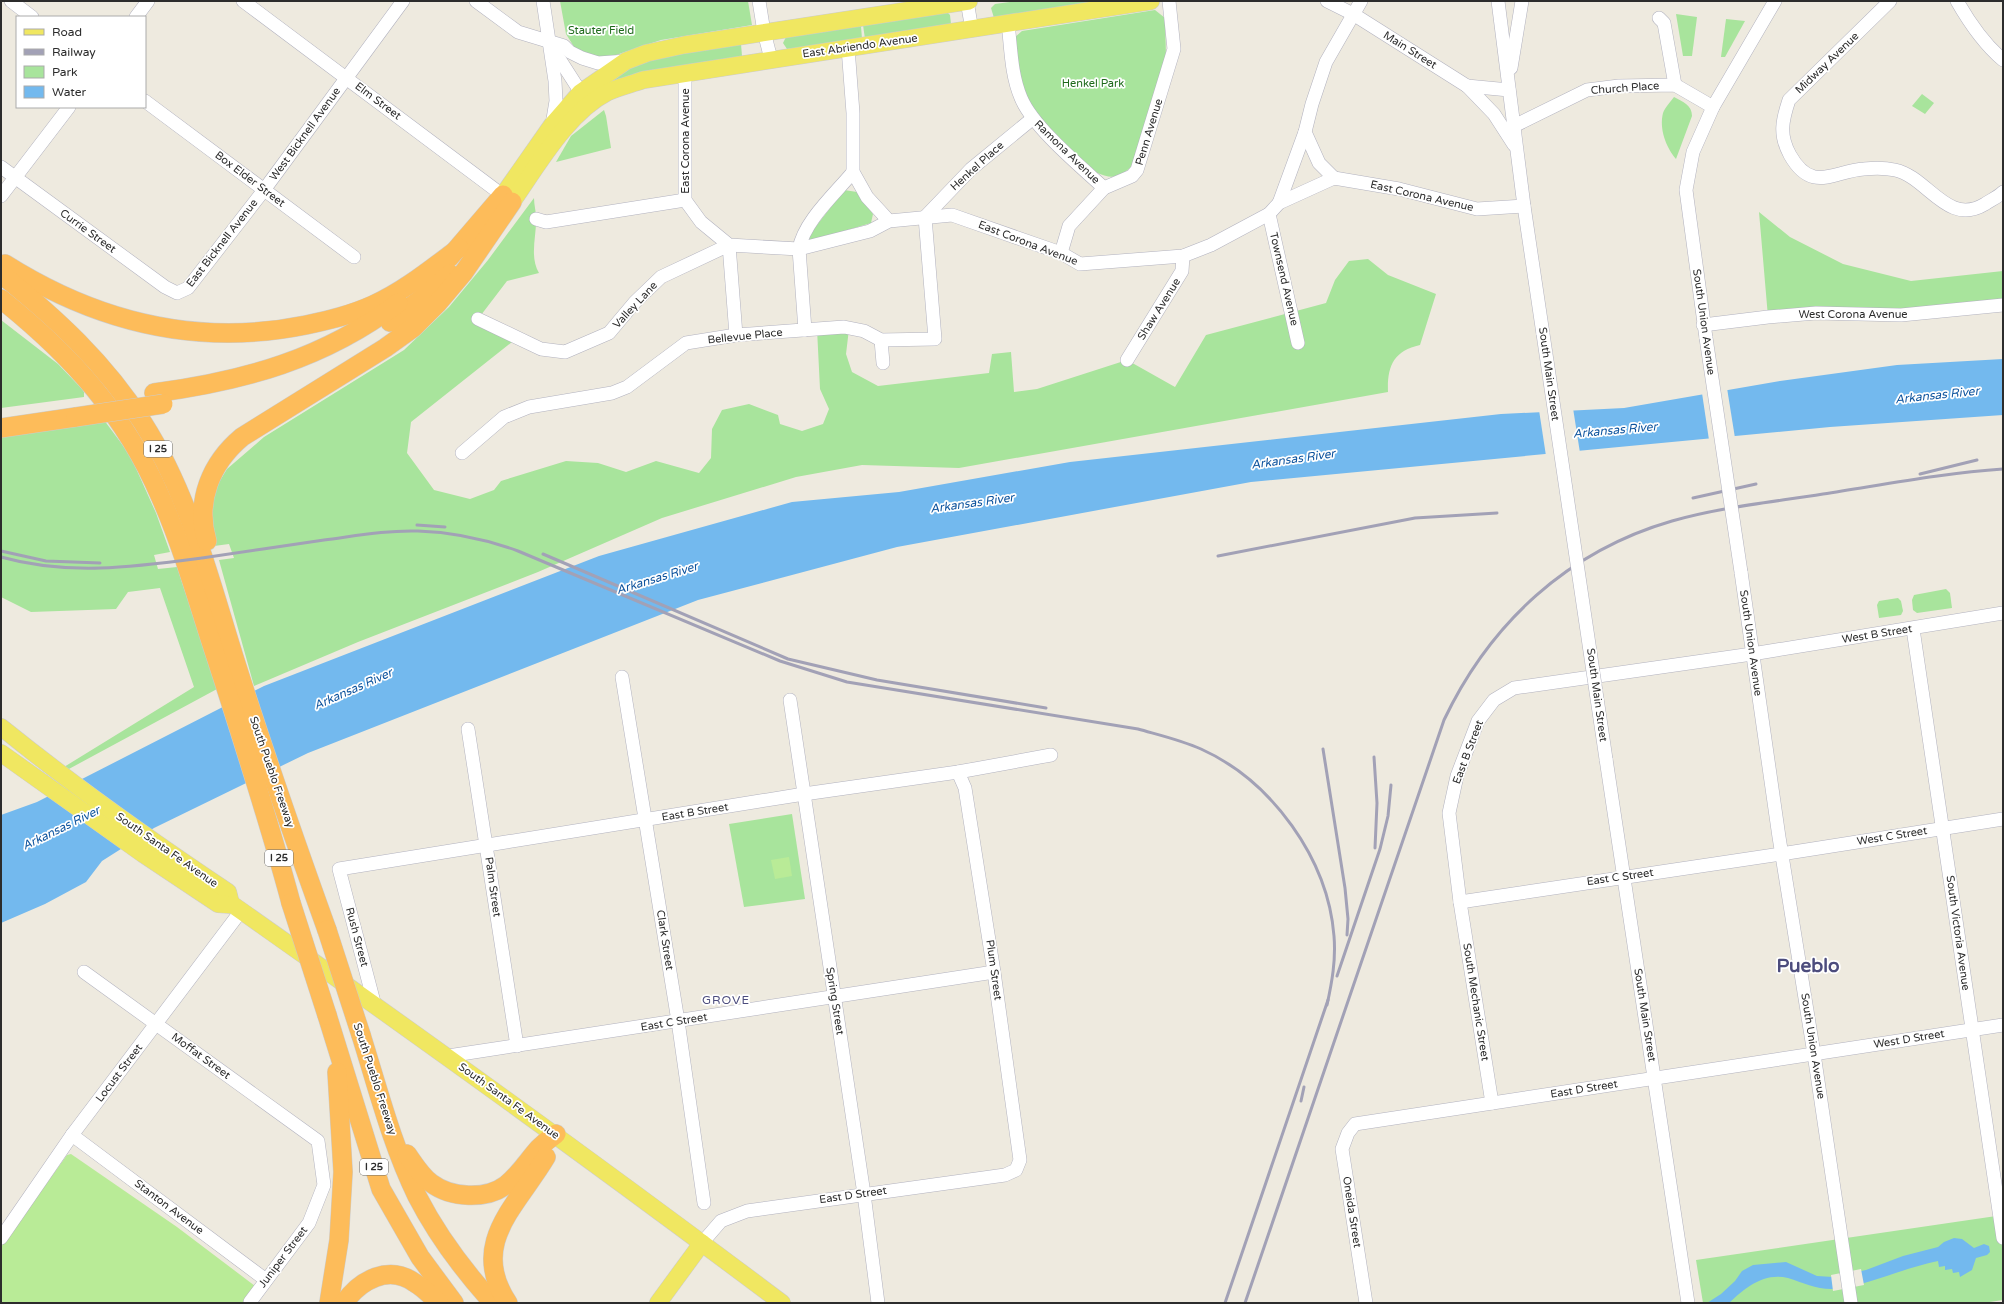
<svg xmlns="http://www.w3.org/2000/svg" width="2004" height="1304" font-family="'Varela Round',sans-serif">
<rect width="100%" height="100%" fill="#eeeadf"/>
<g fill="#a8e49c">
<path d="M560 1H748L752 25 661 40 604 59 576 50 566 34Z"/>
<path d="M1017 1H1116L994 18 991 8 995 4Z"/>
<path d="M1155 10 1165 18 1166 57 1133 165C1119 178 1113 180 1095 172 1074 152 1038 122 1027 96 1019 77 1017 58 1014 38L1022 31Z"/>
<path d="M947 12 950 15 951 24 865 39 863 25Z"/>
<path d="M1676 14 1697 17 1692 56H1683Z"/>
<path d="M1726 19 1745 21 1725 57H1721Z"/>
<path d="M861 26 862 39 787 49 783 43 786 37Z"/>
<path d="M741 44 742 56 603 85 623 70 653 58Z"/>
<path d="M1922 94 1934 103 1925 114 1912 106Z"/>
<path d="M1674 97C1683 102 1692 105 1692 116L1676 159C1666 147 1659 129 1663 113 1665 108 1670 102 1674 97Z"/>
<path d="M604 110 606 116 611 148 556 162 571 136Z"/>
<path d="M844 190 857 192 873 214 871 223 814 240 807 238Z"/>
<path d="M534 198C534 205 536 211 536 217 537 235 529 256 539 273L507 281 478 319 517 338 411 422 407 453 434 490 470 499 494 490 501 481 566 461 598 463 626 472 656 461 699 473 711 458 712 429 722 410 749 404 778 415 780 424 802 431 823 424 829 409 820 389 817 329H849L846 354 852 372 878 386 989 373 992 354 1011 352 1014 392 1037 389 1127 360 1175 387 1206 335 1326 303 1335 280 1349 261 1368 259 1388 275 1436 294 1420 345C1393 351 1387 367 1388 392L959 468 862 465 796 477 662 518 538 572 358 642 254 686 219 560 234 558 229 544 214 546 211 495 227 469 264 437 404 350 449 307 488 260Z"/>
<path d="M1759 212 1790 237 1843 264 1911 281 2003 271V305L1768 317Z"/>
<path d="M1 320 58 364 82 389 84 392V397L1 408Z"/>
<path d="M104 420 130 455 156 513 170 552 154 555 158 569 177 567 217 689 67 770 64 767 194 687 160 588 128 592 116 609 31 612 1 597V434Z"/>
<path d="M1946 589 1950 593 1952 608 1917 613 1913 610 1912 600 1914 595Z"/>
<path d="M1898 598 1901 601 1903 611 1901 615 1879 618 1877 605 1879 601Z"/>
<path d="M792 814 805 899 744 907 729 824Z"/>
<path d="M2003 1215V1300L1983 1303H1703L1696 1260Z"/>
</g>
<g fill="#b9eb97">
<path d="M789 857 792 876 775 879 771 860Z"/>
<path d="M71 1154 177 1227 259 1289 251 1303H1V1247L67 1155Z"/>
</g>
<g fill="#73b9ee">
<path d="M2003 359V415L1830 427 1251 482 897 547 698 600 308 753 154 828 102 861 86 882 45 904 1 923V815L37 802 264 686 599 556 792 502 899 492 1070 462 1501 414 1624 408 1780 381 1897 365Z"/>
<path d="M1954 1238 1962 1239 1974 1248 1984 1244 1989 1246 1990 1252 1987 1255 1976 1258 1972 1270 1960 1277 1959 1272 1953 1273 1952 1269 1945 1270V1266L1939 1267 1938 1261C1903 1268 1870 1285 1835 1289 1817 1290 1804 1283 1788 1278 1764 1272 1745 1288 1729 1303H1707L1721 1294 1735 1281 1742 1271 1753 1265 1786 1262 1817 1276 1833 1277 1866 1270 1903 1256 1938 1247 1944 1242Z"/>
</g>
<g fill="#eeeadf">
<path d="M1727 388 1735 438 1709 440 1702 393Z"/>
<path d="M1573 408 1580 453 1546 456 1539 410Z"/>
<path d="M1861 1269 1864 1285 1833 1291 1831 1275Z"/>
</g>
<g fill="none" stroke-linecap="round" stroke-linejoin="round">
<defs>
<g id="minor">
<path d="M11 1 32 17"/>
<path d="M243 1 509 200"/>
<path d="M476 1 518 32 564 46 570 52 582 58 598 63 626 61"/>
<path d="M543 1 555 81 556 101 552 125"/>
<path d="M759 1 764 32 771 59"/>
<path d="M967 1 972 30"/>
<path d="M1327 1 1353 14 1467 86 1494 114 1514 145"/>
<path d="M1498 1 1524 206 1543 334"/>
<path d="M1890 1 1789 100C1782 121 1779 135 1790 155 1812 194 1833 171 1864 169 1873 168 1886 168 1895 170 1928 177 1947 227 1985 204 1991 200 1998 197 2003 192"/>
<path d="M1957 1C1969 22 1984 44 2003 60"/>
<path d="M136 17 148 1"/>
<path d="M1659 18 1664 23 1675 85"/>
<path d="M1008 23C1011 48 1011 75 1021 98 1033 127 1080 166 1104 188"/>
<path d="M551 46 585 99"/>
<path d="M848 48 853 113V172L867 197 889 221"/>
<path d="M1511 68 1522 1"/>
<path d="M685 73V200L701 222 729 245 799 249 870 231 889 221 952 215 1061 253 1080 264 1183 256 1211 245 1269 214 1279 203 1334 178 1399 189 1477 209 1524 206"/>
<path d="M1467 86 1509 90"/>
<path d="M145 101 354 257"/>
<path d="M1514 126 1587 90 1619 86 1675 85 1713 107"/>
<path d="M1 167 165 287 177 293 188 288 264 190 403 1"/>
<path d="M1334 178 1319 163 1305 132 1312 104 1326 62 1361 1"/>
<path d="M1 196 69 107"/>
<path d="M1279 203 1305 132"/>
<path d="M1269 214 1298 343"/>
<path d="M536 219 546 222 685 200"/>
<path d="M1061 253 1069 226 1104 188 1132 176 1137 170 1174 49 1169 1"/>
<path d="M478 319 541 349 565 352 609 333 635 302 661 277 729 245 736 335"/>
<path d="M1703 325 1768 317 1816 313 1901 315 2003 305"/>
<path d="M805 330 799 249C804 221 835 194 853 172"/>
<path d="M1706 338 1686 190 1693 152 1713 107 1775 1"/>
<path d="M881 340 883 363"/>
<path d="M1127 360 1182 271 1183 256"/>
<path d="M462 453 504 417 529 407 612 393 627 387 686 343 736 335 844 327 864 331 881 340 935 339 925 217 971 169 1032 119"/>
<path d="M1741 572 1779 837 1814 1054 1851 1303"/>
<path d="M1913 629 2003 1238"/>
<path d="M622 677 678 1021 704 1203"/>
<path d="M790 700 864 1194 878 1303"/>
<path d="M468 729 517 1046"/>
<path d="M1606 759 1688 1303"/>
<path d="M1460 902 1781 854 2003 819"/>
<path d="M84 972 318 1141 324 1185 309 1223 250 1302"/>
<path d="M375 1006 339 869 804 794 958 772 1051 755"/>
<path d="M448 1056 994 972"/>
<path d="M1492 1103 1460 902 1449 813 1457 776 1478 721 1494 700 1514 688 1752 654 2003 613"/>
<path d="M72 1135 266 1280"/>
<path d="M1 1238 72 1135 241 911"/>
<path d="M702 1243 721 1221 747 1211 1005 1175 1016 1170 1020 1160 994 972 965 788 958 772"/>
<path d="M1366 1303 1342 1149 1348 1133 1355 1124 2003 1025"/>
</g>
<g id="major">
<path d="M503 195 552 125 580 93 626 61 647 53 684 45 969 1"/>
<path d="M512 202C538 165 567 113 608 92 619 87 632 84 643 80L1151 1"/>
<path d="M1 727C74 786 150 840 228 892L231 904"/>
<path d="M1 753 143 854 218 904 233 905C418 1035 601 1167 782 1303"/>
<path d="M658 1303 702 1243"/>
</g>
<g id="highway">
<path d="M449 258 503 195"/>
<path d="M5 264C97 322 198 347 306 325 329 320 351 315 373 305 404 291 431 269 459 248"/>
<path d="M1 274C56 318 105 363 143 423 191 498 211 586 238 670 266 758 296 844 327 930"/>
<path d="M1 299C71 355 125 414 161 498 184 550 199 606 217 660 243 741 269 821 291 903"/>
<path d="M390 322 421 299 450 274"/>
<path d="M154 393C244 381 324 359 398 303"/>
<path d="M1 428 76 417"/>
<path d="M207 541C195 501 211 463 242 437L385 348 413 328 437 304 464 272 512 202"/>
<path d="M327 1015 381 1189 420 1257 454 1303"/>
<path d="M361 1035C378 1089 392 1145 417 1196 437 1235 464 1271 493 1303"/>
<path d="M407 1154C414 1164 421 1176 431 1183 451 1198 486 1200 506 1185 520 1174 528 1160 539 1148 544 1143 550 1138 556 1134"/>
<path d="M329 1303 339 1240 343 1172 337 1072"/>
<path d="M344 1303C360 1280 389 1264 415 1283 424 1288 431 1296 439 1303"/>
<path d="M508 1303C468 1244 517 1206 546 1157"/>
</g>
</defs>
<use href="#minor" stroke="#b2b2bf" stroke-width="14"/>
<use href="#major" stroke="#ccc" stroke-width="18"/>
<use href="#highway" stroke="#ccc" stroke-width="20"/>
<use href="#minor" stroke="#fff" stroke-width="13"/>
<use href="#major" stroke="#f0e761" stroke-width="17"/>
<use href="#highway" stroke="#fdbc5a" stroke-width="19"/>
<g stroke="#a2a1b6" stroke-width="3">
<path d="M1920 474 1977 460"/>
<path d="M1693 498 1756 484"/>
<path d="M417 525 445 527"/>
<path d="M1 551 46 561 100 563"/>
<path d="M543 554 788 659 877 680 1046 708"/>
<path d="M1218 556 1415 518 1497 513"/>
<path d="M1 557C68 576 134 567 202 558 243 552 283 546 324 540 355 536 386 530 418 531 452 532 485 539 518 551L780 661 847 682 1138 729C1159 735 1181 740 1201 749 1272 781 1328 859 1334 936 1336 960 1332 982 1327 1005"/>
<path d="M1323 749 1345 888 1348 919 1347 935"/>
<path d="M1374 757 1377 803 1375 848"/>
<path d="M1337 976 1380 849 1388 816 1391 785"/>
<path d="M1301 1101 1304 1087"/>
<path d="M1225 1303 1328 1000"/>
<path d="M1245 1303 1444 720C1490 623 1568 551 1672 521 1721 507 1773 502 1823 494 1882 485 1943 473 2003 469"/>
</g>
<defs>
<g id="minor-bridge">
<path d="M1543 334 1606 759"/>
<path d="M1706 338 1741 572"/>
</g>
<g id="highway-bridge">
<path d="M76 417 163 404"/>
<path d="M291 903 327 1015"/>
<path d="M327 930 361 1035"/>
</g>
</defs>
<use href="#minor-bridge" stroke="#b2b2bf" stroke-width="14" stroke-linecap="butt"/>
<use href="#highway-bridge" stroke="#ccc" stroke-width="20" stroke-linecap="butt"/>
<use href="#minor-bridge" stroke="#fff" stroke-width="13"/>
<use href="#highway-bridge" stroke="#fdbc5a" stroke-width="19"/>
</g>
<g text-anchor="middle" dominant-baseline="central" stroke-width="3.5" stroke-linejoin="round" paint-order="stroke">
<g fill="#fff" stroke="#6b6b6b" stroke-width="1">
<rect x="144" y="441" width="28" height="16" rx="3"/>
<rect x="265" y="850" width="28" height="16" rx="3"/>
<rect x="360" y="1159" width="28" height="16" rx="3"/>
</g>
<g font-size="10" font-weight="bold" fill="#2c2c2c">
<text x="158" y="449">I 25</text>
<text x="279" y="858">I 25</text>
<text x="374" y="1167">I 25</text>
</g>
<g font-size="11" fill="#1e6a1b" stroke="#fff">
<text x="601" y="30">Stauter Field</text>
<text x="1093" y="83">Henkel Park</text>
</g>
<g font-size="11" fill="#2c2c2c" stroke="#fff">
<text transform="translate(860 46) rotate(-8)">East Abriendo Avenue</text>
<text transform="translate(1410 50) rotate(32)">Main Street</text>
<text transform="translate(1827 63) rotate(-44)">Midway Avenue</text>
<text transform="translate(1625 88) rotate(-4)">Church Place</text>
<text transform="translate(378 101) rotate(37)">Elm Street</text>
<text transform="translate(1149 132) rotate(-73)">Penn Avenue</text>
<text transform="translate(305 134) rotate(-54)">West Bicknell Avenue</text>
<text transform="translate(685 141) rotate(-90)">East Corona Avenue</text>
<text transform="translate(1067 152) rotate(44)">Ramona Avenue</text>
<text transform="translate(977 166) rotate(-42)">Henkel Place</text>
<text transform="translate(250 179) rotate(37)">Box Elder Street</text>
<text transform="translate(1422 196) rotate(13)">East Corona Avenue</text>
<text transform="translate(88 231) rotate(36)">Currie Street</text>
<text transform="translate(222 243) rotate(-52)">East Bicknell Avenue</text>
<text transform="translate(1028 243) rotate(21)">East Corona Avenue</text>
<text transform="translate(1284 279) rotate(77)">Townsend Avenue</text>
<text transform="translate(635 305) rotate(-47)">Valley Lane</text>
<text transform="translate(1159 309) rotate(-58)">Shaw Avenue</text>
<text x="1853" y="314">West Corona Avenue</text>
<text transform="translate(1704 322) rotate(82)">South Union Avenue</text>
<text transform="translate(745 336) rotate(-6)">Bellevue Place</text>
<text transform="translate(1549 374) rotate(82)">South Main Street</text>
<text transform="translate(1877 634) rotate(-9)">West B Street</text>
<text transform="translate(1751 643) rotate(82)">South Union Avenue</text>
<text transform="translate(1597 695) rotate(82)">South Main Street</text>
<text transform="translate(1468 752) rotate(-69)">East B Street</text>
<text transform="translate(272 772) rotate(71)">South Pueblo Freeway</text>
<text transform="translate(695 812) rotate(-9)">East B Street</text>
<text transform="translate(1892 836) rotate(-9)">West C Street</text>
<text transform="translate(167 850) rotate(35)">South Santa Fe Avenue</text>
<text transform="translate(1620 877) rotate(-8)">East C Street</text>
<text transform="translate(493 887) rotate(82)">Palm Street</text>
<text transform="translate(1958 933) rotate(82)">South Victoria Avenue</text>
<text transform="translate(357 937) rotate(75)">Rush Street</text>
<text transform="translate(665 940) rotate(81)">Clark Street</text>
<text transform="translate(994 970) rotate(82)">Plum Street</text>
<text transform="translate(835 1001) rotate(81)">Spring Street</text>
<text transform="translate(1476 1002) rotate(81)">South Mechanic Street</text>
<text transform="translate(1645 1015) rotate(81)">South Main Street</text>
<text transform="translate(674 1022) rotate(-9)">East C Street</text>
<text transform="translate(1909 1039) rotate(-9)">West D Street</text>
<text transform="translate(1813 1046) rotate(81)">South Union Avenue</text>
<text transform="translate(201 1056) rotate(36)">Moffat Street</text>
<text transform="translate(119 1073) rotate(-53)">Locust Street</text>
<text transform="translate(375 1079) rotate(72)">South Pueblo Freeway</text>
<text transform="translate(1584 1089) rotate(-9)">East D Street</text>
<text transform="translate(509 1101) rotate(36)">South Santa Fe Avenue</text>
<text transform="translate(853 1195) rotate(-8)">East D Street</text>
<text transform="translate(169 1207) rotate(37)">Stanton Avenue</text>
<text transform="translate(1352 1212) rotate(81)">Oneida Street</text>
<text transform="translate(283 1257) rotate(-53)">Juniper Street</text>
</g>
<g font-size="12" font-style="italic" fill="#0e549e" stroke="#fff">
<text transform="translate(1937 395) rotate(-6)">Arkansas River</text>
<text transform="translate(1615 430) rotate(-5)">Arkansas River</text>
<text transform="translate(1293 459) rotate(-8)">Arkansas River</text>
<text transform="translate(972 503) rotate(-8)">Arkansas River</text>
<text transform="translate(657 578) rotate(-17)">Arkansas River</text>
<text transform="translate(353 689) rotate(-24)">Arkansas River</text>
<text transform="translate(61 828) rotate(-26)">Arkansas River</text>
</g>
<g font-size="12" letter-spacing="1" fill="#4c4c7d" stroke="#fff">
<text x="726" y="1000">GROVE</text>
</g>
<g font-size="19" font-weight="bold" fill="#4c4c7d" stroke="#fff">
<text x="1808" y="966">Pueblo</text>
</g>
</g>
<rect width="2004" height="1304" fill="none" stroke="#2c2c2c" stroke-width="4"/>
<rect x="16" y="16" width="130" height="92" fill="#ffffff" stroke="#ababab"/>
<rect x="24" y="29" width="20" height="6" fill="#f0e761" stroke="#ababab"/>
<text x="52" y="36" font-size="12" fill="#2c2c2c">Road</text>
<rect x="24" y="49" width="20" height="6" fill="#a2a1b6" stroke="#ababab"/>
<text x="52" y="56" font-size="12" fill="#2c2c2c">Railway</text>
<rect x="24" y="66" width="20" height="12" fill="#a8e49c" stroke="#ababab"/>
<text x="52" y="76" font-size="12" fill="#2c2c2c">Park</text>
<rect x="24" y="86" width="20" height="12" fill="#73b9ee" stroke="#ababab"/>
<text x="52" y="96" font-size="12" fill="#2c2c2c">Water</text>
</svg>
